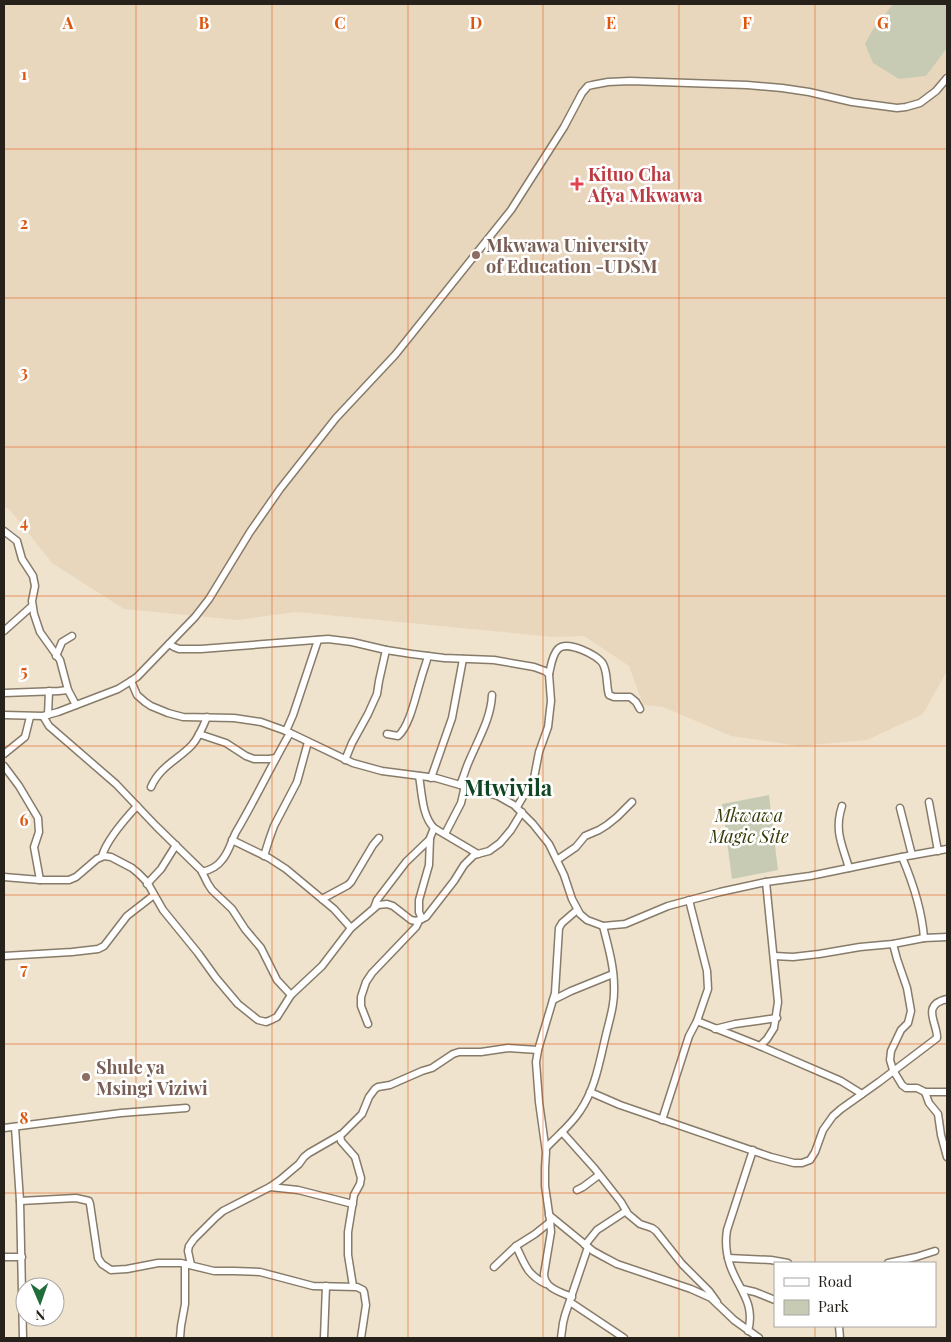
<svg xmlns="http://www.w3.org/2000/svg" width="951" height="1342" font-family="'Playfair Display',serif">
<rect width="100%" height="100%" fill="#f0e3ce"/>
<path fill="#e9d7bd" d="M4 4H947V671L923 714 867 740 800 746 731 736 663 707 643 705 629 666 584 636 553 637 296 612 237 620 124 609 52 563 10 510 4 506Z"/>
<g fill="#c8cbb4">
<path d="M893 4H947V48L926 76 899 79 873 63 865 44 872 31Z"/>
<path d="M769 795 778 870 732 879 722 804Z"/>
</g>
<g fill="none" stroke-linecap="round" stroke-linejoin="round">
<defs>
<g id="minor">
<path d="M4 531 17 541 22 559 33 576 35 586 32 601 34 614 40 632 60 660 68 690 76 705"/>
<path d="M4 631 32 606"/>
<path d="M169 644 174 647 179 649H201L328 639 352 642 386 650 412 654 444 658 494 660 534 667 545 671 549 674 551 701 548 727 539 752 534 778 517 807"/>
<path d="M56 656 62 642 72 636"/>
<path d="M549 674C551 666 552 655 558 649 567 640 598 655 603 664 608 673 606 685 609 695L614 697H630L636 702 640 709"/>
<path d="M131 681 137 695 145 702 151 706 168 713 183 717 234 718 261 722 286 731 353 763 382 771 436 778 498 796 514 805 533 824 549 844 564 875 572 899 580 914 587 920 603 926 625 924 668 906 720 892 766 882 810 876 902 857 947 849"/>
<path d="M4 693 59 691 68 690"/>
<path d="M4 715 43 716 58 712 118 689 131 681 137 677 195 617 209 599 250 532 280 489 336 418 395 355 511 210 564 127 582 93 588 86 592 85 608 82 630 81 747 85 782 88 809 92 852 102 897 108 906 107 920 103 936 91 947 78"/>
<path d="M48 715 49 691"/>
<path d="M43 716 49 726 116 784 156 826 201 870 208 884 212 890 232 909 245 929 261 948 277 980 291 995"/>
<path d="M286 731 293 715 318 640"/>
<path d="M199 734 226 743 246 756 254 759H269L276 758"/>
<path d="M387 734 398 736C410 726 416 694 421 679 423 671 426 664 428 656"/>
<path d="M4 754 25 737 30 717"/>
<path d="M345 760 352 743 368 714 377 694 379 681 386 650"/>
<path d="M4 766 19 786 38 818 39 832 34 847 40 880"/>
<path d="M419 776C422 793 422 816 434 828L478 854"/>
<path d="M431 778 452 718 463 659"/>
<path d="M460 785C464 776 466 767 470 759 479 738 491 718 492 695"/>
<path d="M151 787C160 766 178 760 192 745 199 737 203 727 207 717"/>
<path d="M929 802 938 851"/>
<path d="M842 806C834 831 842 844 849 868"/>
<path d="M900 808 912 855"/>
<path d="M445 834 461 803 465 786"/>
<path d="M232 840 269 858 286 869 334 909 351 928"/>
<path d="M102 856C107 839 125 819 137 806"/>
<path d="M264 856 269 840 274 826 297 782 308 742"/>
<path d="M902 857C913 883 922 910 924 938"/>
<path d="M557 860 576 847 585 836 599 830 607 825 617 817 632 802"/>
<path d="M202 872C210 870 217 867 222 860 229 852 231 842 236 832 255 800 271 766 290 733"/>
<path d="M4 877 40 880H69L76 877 97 859 104 856 111 857 132 868 138 873 147 882 163 910 198 953 216 978 238 1004 258 1020 266 1022 271 1020 277 1017 291 995 322 966 351 928 378 905 387 904 393 906 411 920 416 921 426 917 454 881 464 865 474 855 489 851 500 843 511 830 522 812"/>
<path d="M147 884 161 869 176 845"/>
<path d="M322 899 348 885 351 882 373 845 379 838"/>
<path d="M374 908 377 900 406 862 430 839"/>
<path d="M422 919 419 912V900L429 865 430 838 434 828"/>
<path d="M893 944 897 959 907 988 911 1011 908 1023 901 1030 891 1051 890 1060 893 1070 902 1085 906 1088H917L925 1092H947"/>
<path d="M4 956 72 952 98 949 104 946 127 916 154 895"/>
<path d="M774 956 793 957 819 954 860 947 893 944 924 938 947 937"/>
<path d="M553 1000 571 991 613 974"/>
<path d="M697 1021 760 1046 841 1081 862 1094"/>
<path d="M368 1024 361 1006V997L366 982 372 973 416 927 419 921"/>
<path d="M715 1029 735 1024 777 1018"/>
<path d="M760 1046 767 1039 774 1028 778 1002 766 882"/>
<path d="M590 1092 620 1105 771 1157 794 1163H802L810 1160 815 1152 823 1130 833 1116 841 1109 879 1082 937 1038C938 1024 920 1005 947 999"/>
<path d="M925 1092 929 1103 938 1114 941 1135 947 1157"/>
<path d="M662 1120 689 1036 697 1021 708 989 707 971 689 900"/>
<path d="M15 1127 20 1201 23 1338"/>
<path d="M4 1128 121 1113 186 1108"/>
<path d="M562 1132 595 1169 621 1202 628 1214 640 1224 652 1228 656 1231 682 1264 709 1291 717 1302"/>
<path d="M340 1135 341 1141 355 1157 361 1178 360 1184 354 1195 348 1232V1255L353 1286"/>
<path d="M546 1148C557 1136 571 1125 580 1111 595 1089 599 1064 605 1039 609 1021 615 1005 614 986 614 966 608 946 603 926"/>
<path d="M270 1187 298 1190 353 1204"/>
<path d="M577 1190 583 1187 599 1175"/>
<path d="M20 1201 76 1198 89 1201 90 1204 98 1258 102 1264 111 1270 127 1269 158 1263H181L214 1271H234L260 1272 313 1286 357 1287 363 1290 364 1292 366 1305 361 1338"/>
<path d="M549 1215 593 1251 602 1256 617 1264 691 1289 711 1298 734 1320 759 1338"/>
<path d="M585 1245 597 1230 626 1211"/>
<path d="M516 1246C525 1264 526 1274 546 1284"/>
<path d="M4 1257H22"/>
<path d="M728 1258 771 1260 788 1263"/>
<path d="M888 1263 916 1257 935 1251"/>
<path d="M191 1265 188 1251 189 1246 194 1239 216 1217 223 1211 270 1187 280 1180 299 1164 304 1157 309 1153 342 1134 362 1114 369 1097 375 1089 378 1087 390 1085 422 1071 432 1068 453 1054 459 1052H481L508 1048 538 1050"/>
<path d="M494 1267 516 1246 535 1234 550 1222"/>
<path d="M742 1289 755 1292 775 1300"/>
<path d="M572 1297C560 1292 544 1288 544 1274L551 1232 550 1220 545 1186V1168L546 1152 539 1102 536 1062 538 1050 555 993 559 928 562 923 577 910"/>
<path d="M570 1302 624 1338"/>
<path d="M839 1326 840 1338"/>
<path d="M748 1331C756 1303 738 1289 730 1265 726 1253 725 1242 727 1230L753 1150"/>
<path d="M180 1338 181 1326 185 1304V1264"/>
<path d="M324 1338 326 1286"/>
<path d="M561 1338 563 1323 565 1315 588 1247"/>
</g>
</defs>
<use href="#minor" stroke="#877b69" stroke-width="9"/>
<use href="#minor" stroke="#fff" stroke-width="6"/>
</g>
<path fill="none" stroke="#de560d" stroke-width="1" stroke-opacity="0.55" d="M136 4V1338M272 4V1338M408 4V1338M543 4V1338M679 4V1338M815 4V1263M4 149H947M4 298H947M4 447H947M4 596H947M4 746H947M4 895H947M4 1044H947M4 1193H947M815 1326V1338"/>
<path fill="#e0444e" stroke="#fff" stroke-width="2" d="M574.5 176.5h5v5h5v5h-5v5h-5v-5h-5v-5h5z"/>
<g fill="#8d6e63" stroke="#fff" stroke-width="2">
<circle cx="476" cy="255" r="5"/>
<circle cx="86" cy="1077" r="5"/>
</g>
<g text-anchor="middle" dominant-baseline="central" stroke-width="5" stroke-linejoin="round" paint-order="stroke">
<g font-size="18" font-weight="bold" fill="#be3a42" stroke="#fff" text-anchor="start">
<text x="588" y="174">Kituo Cha<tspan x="588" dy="21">Afya Mkwawa</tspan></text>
</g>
<g font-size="18" font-weight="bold" fill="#785e54" stroke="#fff" text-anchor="start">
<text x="486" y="245">Mkwawa University<tspan x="486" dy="21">of Education -UDSM</tspan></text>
<text x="96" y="1067">Shule ya<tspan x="96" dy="21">Msingi Viziwi</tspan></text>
</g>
<g font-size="18" font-style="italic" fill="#393c08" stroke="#fff">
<text x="749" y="815">Mkwawa<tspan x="749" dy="21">Magic Site</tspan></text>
</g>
<g font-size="22" font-weight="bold" fill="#114624" stroke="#fff">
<text x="508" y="787">Mtwivila</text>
</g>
</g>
<g font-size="16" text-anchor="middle" font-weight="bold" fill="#de560d" stroke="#fff" stroke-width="5" stroke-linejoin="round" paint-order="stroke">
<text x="68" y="29">A</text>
<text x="204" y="29">B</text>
<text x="340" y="29">C</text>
<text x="476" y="29">D</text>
<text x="611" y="29">E</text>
<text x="747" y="29">F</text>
<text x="883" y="29">G</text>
<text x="24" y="80">1</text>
<text x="24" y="229">2</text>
<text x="24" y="378">3</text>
<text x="24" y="528">4</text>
<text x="24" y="677">5</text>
<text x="24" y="826">6</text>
<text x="24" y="975">7</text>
<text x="24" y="1124">8</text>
</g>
<rect width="951" height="1342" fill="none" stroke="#26211a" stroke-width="10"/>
<rect x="774" y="1262" width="162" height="65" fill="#ffffff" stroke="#a8a6a3"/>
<rect x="784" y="1278" width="25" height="8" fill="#ffffff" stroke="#a8a6a3"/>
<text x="818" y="1287" font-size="15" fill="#26211a">Road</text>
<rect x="784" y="1300" width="25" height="15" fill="#c8cbb4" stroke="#a8a6a3"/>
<text x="818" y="1312" font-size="15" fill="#26211a">Park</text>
<g transform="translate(40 1302) rotate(178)"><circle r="24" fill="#ffffff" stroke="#a8a6a3"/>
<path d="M0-4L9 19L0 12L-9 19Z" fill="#226d3c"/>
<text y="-8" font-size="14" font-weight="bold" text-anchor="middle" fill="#26211a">N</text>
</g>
</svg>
